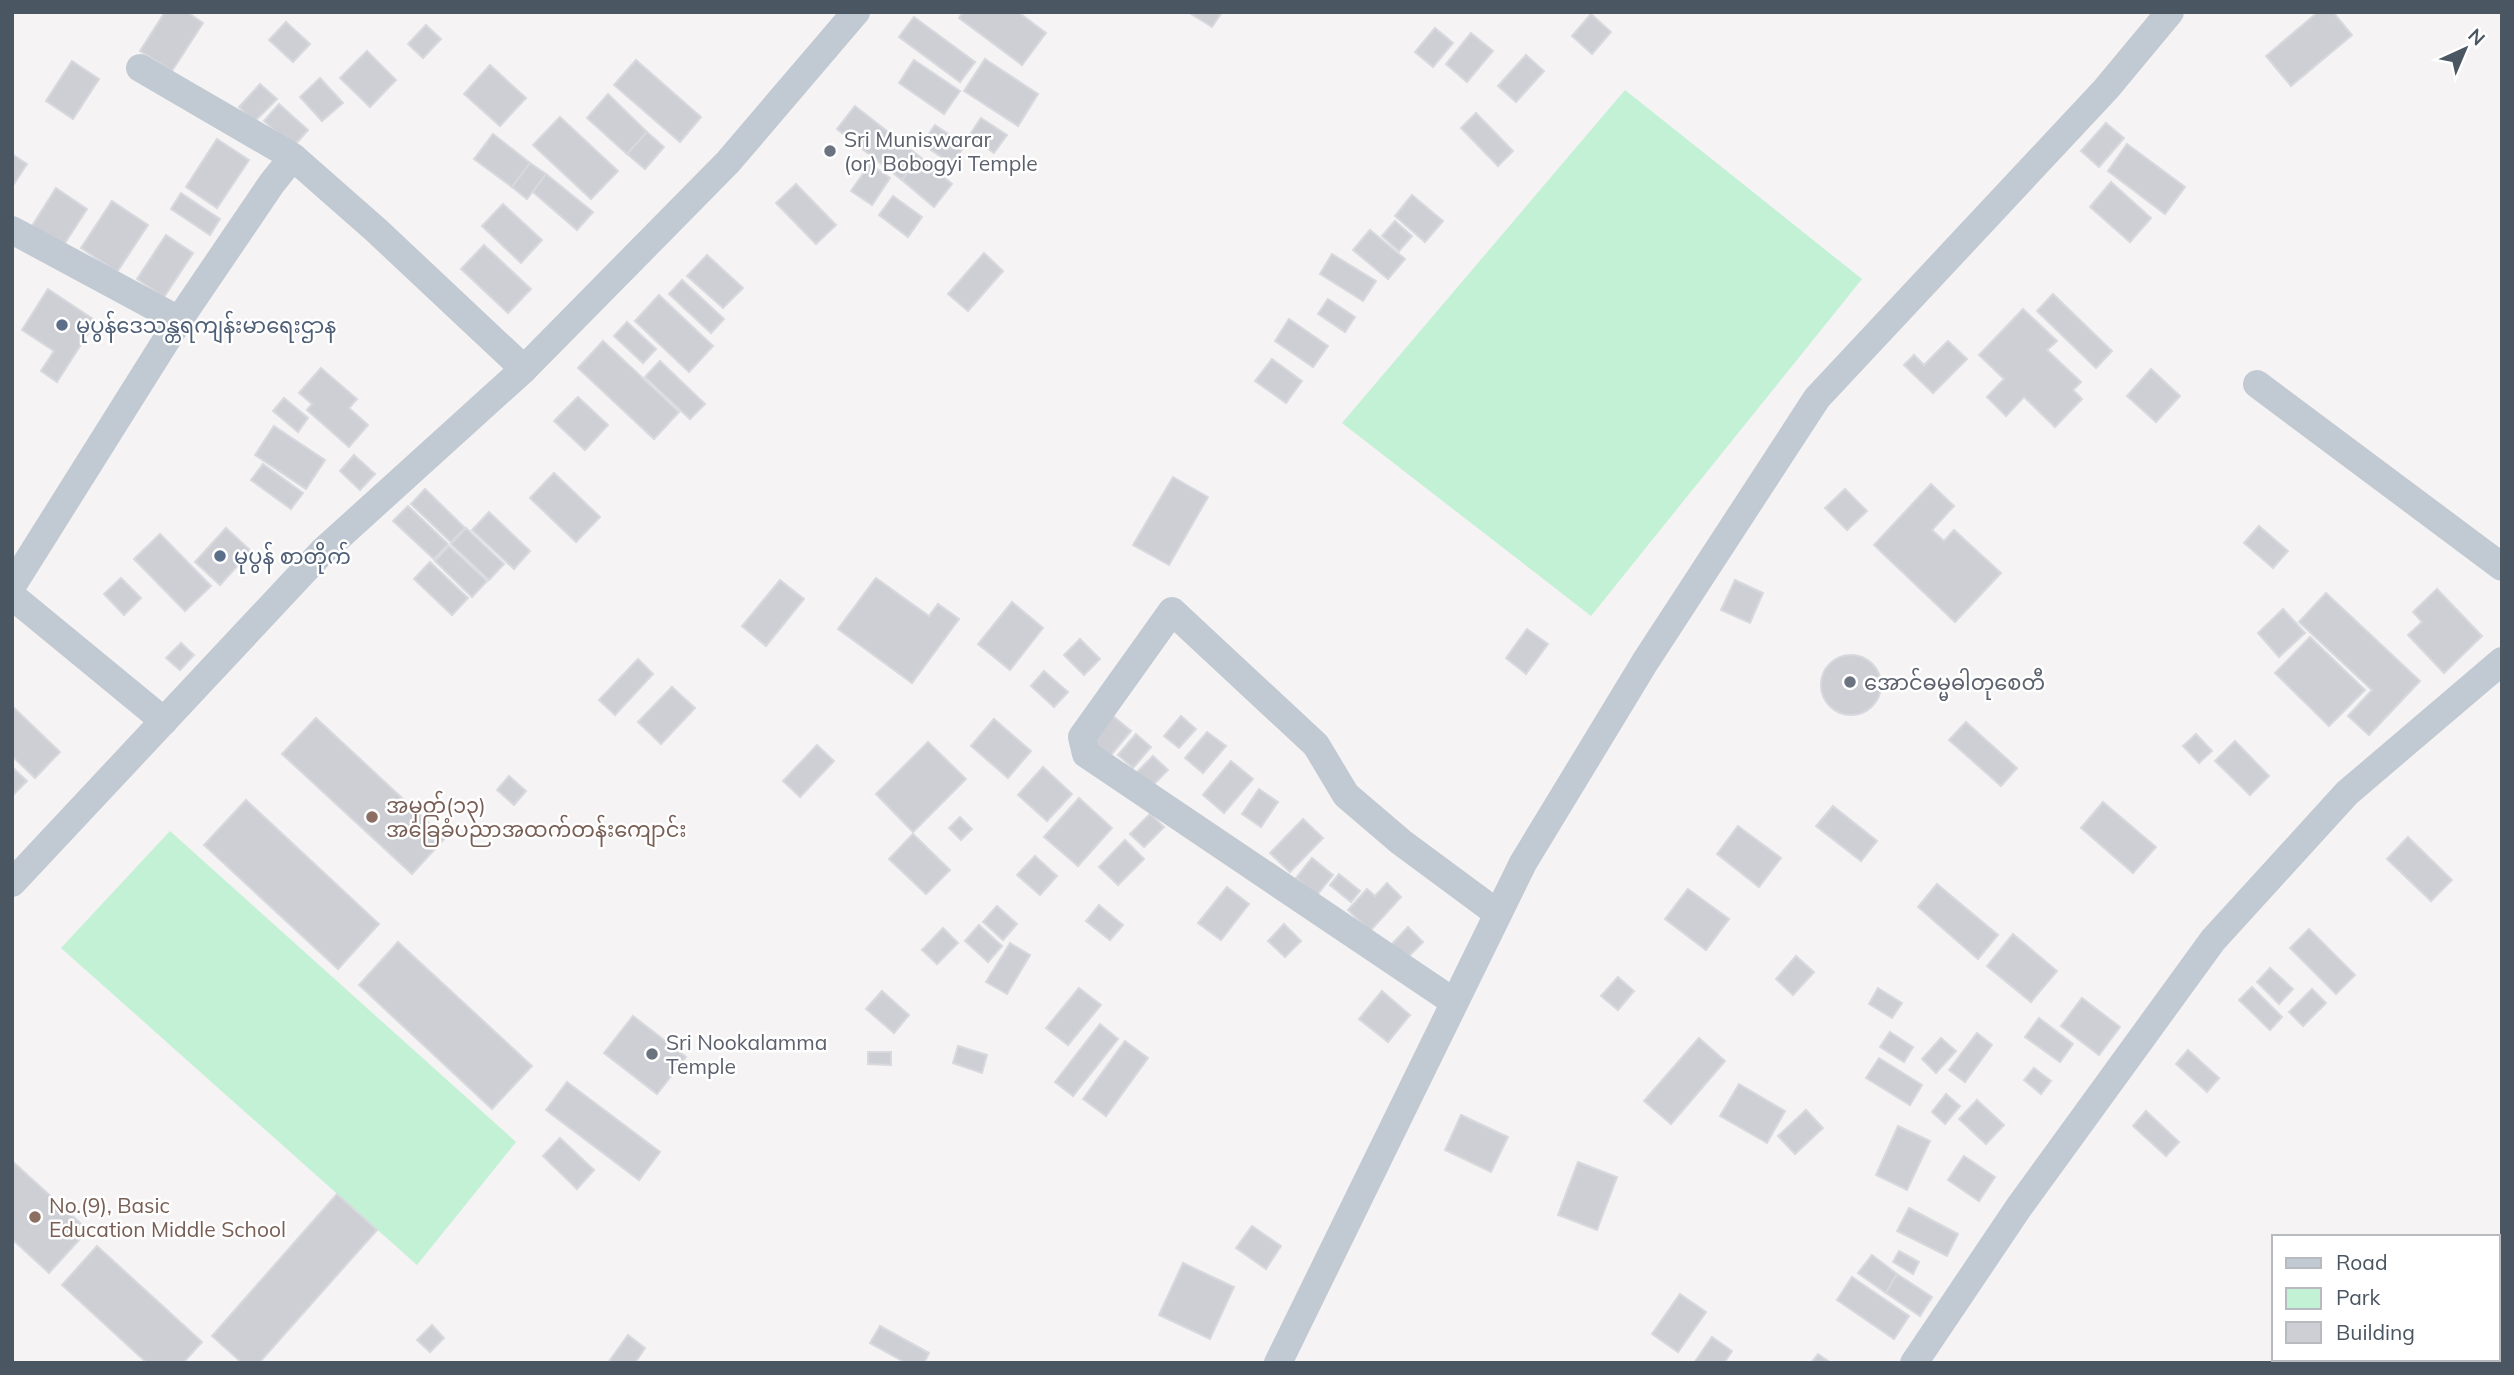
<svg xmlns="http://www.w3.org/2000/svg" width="2514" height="1375" font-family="Mulish,'Noto Sans Myanmar',sans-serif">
<rect width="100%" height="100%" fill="#f5f3f3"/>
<g fill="#c3f1d5">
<path d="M1625 90 1862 279 1591 616 1342 423Z"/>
<path d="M170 831 516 1142 417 1265 61 948Z"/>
</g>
<g fill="#cdcfd5" stroke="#d7d9de" stroke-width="2">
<path d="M165 12H187L203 23 172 71 140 51Z"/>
<path d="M963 12H1018L1046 33 1022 65 959 18Z"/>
<path d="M1188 12H1222L1212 27Z"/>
<path d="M2318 12H2333L2352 35 2291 86 2266 56Z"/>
<path d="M1591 14 1611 32 1592 54 1572 36Z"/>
<path d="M914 17 975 62 960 82 899 37Z"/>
<path d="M286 22 310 44 293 62 269 40Z"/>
<path d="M426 25 441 39 423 58 408 44Z"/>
<path d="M1435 28 1453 43 1433 67 1415 52Z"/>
<path d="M1471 33 1493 51 1467 82 1446 64Z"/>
<path d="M367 51 396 80 370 107 340 78Z"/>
<path d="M1526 55 1544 71 1516 102 1498 86Z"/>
<path d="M985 59 1038 94 1018 126 964 91Z"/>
<path d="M636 60 701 117 680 142 614 85Z"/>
<path d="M914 60 960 91 944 114 899 83Z"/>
<path d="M72 61 99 79 73 119 46 101Z"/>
<path d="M490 65 526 98 500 126 464 94Z"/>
<path d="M320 78 343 103 322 121 300 97Z"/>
<path d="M260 84 277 99 254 122 239 107Z"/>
<path d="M608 94 647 132 627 154 587 118Z"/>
<path d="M279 104 308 130 293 147 264 121Z"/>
<path d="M855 106 920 157 902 180 837 129Z"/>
<path d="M1476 113 1513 151 1498 166 1461 128Z"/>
<path d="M560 117 618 171 591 199 533 145Z"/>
<path d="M981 118 1007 135 994 153 969 136Z"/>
<path d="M2106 123 2124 138 2099 167 2081 151Z"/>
<path d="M935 125 965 145 952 164 922 144Z"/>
<path d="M647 132 664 147 645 169 627 154Z"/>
<path d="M493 134 530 163 512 187 474 159Z"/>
<path d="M217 139 249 160 217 208 186 187Z"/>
<path d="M2127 144 2185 187 2165 214 2108 171Z"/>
<path d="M12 154 27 164 12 187Z"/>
<path d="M920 157 952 184 934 207 902 180Z"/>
<path d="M530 163 546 174 527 199 512 187Z"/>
<path d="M870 164 890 178 872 205 851 191Z"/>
<path d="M546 174 593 212 577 230 533 192Z"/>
<path d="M2111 182 2151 218 2130 242 2090 207Z"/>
<path d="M796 184 836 225 816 244 776 203Z"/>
<path d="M56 188 87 209 63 246 32 226Z"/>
<path d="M181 193 220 219 210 235 171 209Z"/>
<path d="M1412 195 1443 221 1425 242 1395 216Z"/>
<path d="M893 196 922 217 908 237 879 215Z"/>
<path d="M112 201 148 225 117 272 81 248Z"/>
<path d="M503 204 542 240 521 263 482 226Z"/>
<path d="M1395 221 1412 236 1399 251 1382 236Z"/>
<path d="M1370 230 1405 259 1388 279 1353 250Z"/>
<path d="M166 235 193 253 164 297 137 279Z"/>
<path d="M484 245 531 289 508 313 461 269Z"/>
<path d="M984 253 1003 271 968 311 948 294Z"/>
<path d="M1332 254 1376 281 1363 301 1320 274Z"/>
<path d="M707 255 743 288 723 308 687 276Z"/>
<path d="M682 280 724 319 711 333 669 294Z"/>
<path d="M48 289 96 321 57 382 41 371 54 351 22 330Z"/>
<path d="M2053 294 2112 351 2096 368 2037 311Z"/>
<path d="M659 295 713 346 689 372 635 321Z"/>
<path d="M1328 299 1355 317 1345 332 1318 314Z"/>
<path d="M2023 309 2057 341 2047 350 2081 382 2073 390 2082 399 2055 427 2024 397 2006 416 1987 397 2004 379 1979 355Z"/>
<path d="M1289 319 1328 346 1313 367 1275 341Z"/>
<path d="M627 322 656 349 643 363 614 336Z"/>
<path d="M603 341 679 412 654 439 578 368Z"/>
<path d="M1948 341 1967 359 1933 393 1904 365 1914 355 1924 365Z"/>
<path d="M1272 359 1302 381 1286 403 1255 381Z"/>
<path d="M660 361 705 404 690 419 645 377Z"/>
<path d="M321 368 357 399 349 408 368 425 349 447 307 410 312 404 299 393Z"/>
<path d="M2151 369 2180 396 2156 422 2127 396Z"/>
<path d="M578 397 608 425 585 450 554 421Z"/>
<path d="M284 398 308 418 298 432 273 411Z"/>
<path d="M274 426 325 460 306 489 255 455Z"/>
<path d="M354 455 375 474 360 490 340 471Z"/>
<path d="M263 464 303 493 291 509 251 480Z"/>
<path d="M554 473 600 517 576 542 530 498Z"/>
<path d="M1173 477 1208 497 1169 565 1133 545Z"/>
<path d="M1931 484 1954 506 1932 530 1944 541 1954 530 2001 573 1955 622 1874 545Z"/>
<path d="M425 489 465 528 451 542 411 504Z"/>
<path d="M1845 489 1867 511 1847 530 1825 508Z"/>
<path d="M408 506 448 544 434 559 393 521Z"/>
<path d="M489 512 530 551 514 569 472 530Z"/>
<path d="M2259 526 2288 551 2273 568 2244 543Z"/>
<path d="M226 528 251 551 220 585 195 562Z"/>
<path d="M466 528 504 564 489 580 451 544Z"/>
<path d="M160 534 211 586 185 611 134 559Z"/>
<path d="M449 546 487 581 472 597 435 561Z"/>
<path d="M430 562 468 598 452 615 414 579Z"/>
<path d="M121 578 141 598 124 615 104 594Z"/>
<path d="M876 578 929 616 938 604 959 619 912 683 838 629Z"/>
<path d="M780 580 804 599 766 646 742 626Z"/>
<path d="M1735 580 1763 593 1750 623 1721 610Z"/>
<path d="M2437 589 2482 636 2444 673 2408 635 2422 622 2413 612Z"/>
<path d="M2326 593 2420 681 2369 735 2348 716 2372 690 2299 622Z"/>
<path d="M1012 602 1043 628 1010 670 978 644Z"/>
<path d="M2283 609 2305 633 2279 657 2258 633Z"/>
<path d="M1527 629 1548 644 1526 674 1506 658Z"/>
<path d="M2310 637 2365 690 2329 726 2275 673Z"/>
<path d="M1080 639 1100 659 1084 675 1064 655Z"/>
<path d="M181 643 194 655 180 670 166 658Z"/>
<circle cx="1851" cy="685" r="30"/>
<path d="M638 659 653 674 615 715 599 700Z"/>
<path d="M1044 671 1068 692 1054 707 1031 686Z"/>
<path d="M672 687 695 708 661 744 638 722Z"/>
<path d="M12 706 60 752 35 778 12 756Z"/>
<path d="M1113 716 1131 731 1106 761 1088 746Z"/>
<path d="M1181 716 1196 729 1179 748 1164 736Z"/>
<path d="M316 718 445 838 412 874 282 754Z"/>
<path d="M994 719 1031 751 1008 778 971 746Z"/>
<path d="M1966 722 2017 768 2001 786 1949 740Z"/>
<path d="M1207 732 1226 746 1203 773 1185 758Z"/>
<path d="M1136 734 1151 747 1133 768 1118 755Z"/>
<path d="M2196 734 2212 751 2199 763 2183 746Z"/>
<path d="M2235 741 2269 776 2250 795 2215 761Z"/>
<path d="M928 742 966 779 913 832 876 794Z"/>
<path d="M817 745 834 761 800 797 783 781Z"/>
<path d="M1153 756 1168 770 1147 791 1132 777Z"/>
<path d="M1231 761 1253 779 1224 813 1203 795Z"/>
<path d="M12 767 27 781 12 796Z"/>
<path d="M1043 767 1072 794 1047 821 1018 795Z"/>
<path d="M509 776 526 791 514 805 497 790Z"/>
<path d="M1259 789 1278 802 1261 827 1242 814Z"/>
<path d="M1079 798 1112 828 1078 866 1044 837Z"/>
<path d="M246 800 379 924 338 969 204 845Z"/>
<path d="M2103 802 2156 847 2133 873 2081 828Z"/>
<path d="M1833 806 1877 841 1861 861 1816 826Z"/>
<path d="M1150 814 1164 827 1144 847 1130 834Z"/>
<path d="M960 817 972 829 961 840 949 828Z"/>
<path d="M1303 819 1323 838 1290 872 1270 853Z"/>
<path d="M1738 826 1781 858 1759 887 1717 854Z"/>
<path d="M913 834 950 870 926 894 889 859Z"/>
<path d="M2408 837 2452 880 2431 901 2387 859Z"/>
<path d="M1125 840 1144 859 1118 885 1099 867Z"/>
<path d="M1035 856 1057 876 1040 895 1017 875Z"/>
<path d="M1312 858 1333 875 1317 895 1296 878Z"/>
<path d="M1339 874 1360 891 1351 902 1330 885Z"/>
<path d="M1387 883 1401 897 1370 931 1348 910 1367 889 1375 896Z"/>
<path d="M1937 884 1998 935 1978 959 1918 907Z"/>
<path d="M1227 887 1249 904 1221 940 1198 923Z"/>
<path d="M1688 889 1729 919 1706 950 1665 919Z"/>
<path d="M1099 905 1123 925 1110 940 1086 921Z"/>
<path d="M997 906 1017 924 1003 940 983 922Z"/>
<path d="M1284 924 1301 941 1285 957 1268 941Z"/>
<path d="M979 925 1002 946 988 962 965 941Z"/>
<path d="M1408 927 1423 942 1407 958 1392 944Z"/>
<path d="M943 928 958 943 937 964 922 950Z"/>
<path d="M2309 929 2355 975 2336 994 2290 948Z"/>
<path d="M2013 934 2057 971 2031 1002 1987 966Z"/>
<path d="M398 942 532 1066 492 1109 359 985Z"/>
<path d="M1010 943 1030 955 1007 994 986 982Z"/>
<path d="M1796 956 1814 972 1793 995 1776 979Z"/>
<path d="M2270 968 2293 989 2279 1004 2257 982Z"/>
<path d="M1618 977 1634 991 1618 1010 1601 996Z"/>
<path d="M2252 987 2282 1017 2270 1030 2239 1000Z"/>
<path d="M1079 988 1101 1005 1068 1045 1046 1028Z"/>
<path d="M1878 988 1902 1003 1892 1018 1869 1004Z"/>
<path d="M2312 989 2326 1003 2303 1026 2289 1012Z"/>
<path d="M882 991 909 1015 894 1033 866 1009Z"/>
<path d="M1382 991 1410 1015 1388 1042 1359 1019Z"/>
<path d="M2082 998 2120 1027 2099 1055 2061 1026Z"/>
<path d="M633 1016 686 1057 657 1094 604 1053Z"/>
<path d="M2039 1018 2073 1044 2060 1062 2025 1037Z"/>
<path d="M1100 1024 1118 1039 1073 1096 1055 1082Z"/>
<path d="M1890 1032 1913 1047 1904 1062 1880 1047Z"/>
<path d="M1977 1033 1992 1045 1965 1082 1949 1070Z"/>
<path d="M1699 1038 1725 1061 1671 1124 1644 1101Z"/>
<path d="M1941 1038 1956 1051 1936 1073 1922 1059Z"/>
<path d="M1125 1041 1148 1058 1106 1116 1083 1099Z"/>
<path d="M958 1046 987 1055 982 1073 953 1063Z"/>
<path d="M2188 1050 2219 1078 2207 1092 2176 1064Z"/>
<path d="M868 1052H891V1065L868 1064Z"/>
<path d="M1879 1058 1922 1085 1910 1105 1866 1078Z"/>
<path d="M2034 1068 2051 1081 2041 1094 2024 1080Z"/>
<path d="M567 1082 660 1152 639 1180 546 1110Z"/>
<path d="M1739 1084 1785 1111 1767 1143 1720 1116Z"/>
<path d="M1946 1094 1960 1106 1945 1124 1932 1112Z"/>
<path d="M1977 1100 2004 1125 1986 1144 1959 1119Z"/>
<path d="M1806 1110 1823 1128 1795 1154 1778 1136Z"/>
<path d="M2146 1111 2179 1142 2166 1156 2133 1126Z"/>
<path d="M1461 1115 1508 1137 1491 1172 1445 1150Z"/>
<path d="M1898 1126 1930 1141 1907 1190 1876 1175Z"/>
<path d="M560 1138 594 1170 577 1189 543 1156Z"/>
<path d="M1964 1156 1995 1177 1979 1201 1948 1180Z"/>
<path d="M12 1161 88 1230 49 1273 12 1239Z"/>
<path d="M1578 1162 1617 1177 1597 1230 1558 1215Z"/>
<path d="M337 1194 377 1230 259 1363H242L212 1336Z"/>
<path d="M1909 1208 1958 1234 1947 1256 1897 1231Z"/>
<path d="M1252 1226 1281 1246 1266 1269 1236 1248Z"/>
<path d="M97 1246 202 1342 183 1363H147L62 1285Z"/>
<path d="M1899 1251 1919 1262 1913 1274 1893 1262Z"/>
<path d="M1872 1255 1897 1274 1886 1293 1858 1273Z"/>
<path d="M1183 1263 1234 1287 1210 1339 1159 1315Z"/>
<path d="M1897 1274 1932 1297 1920 1316 1886 1293Z"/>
<path d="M1852 1277 1909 1316 1894 1339 1837 1300Z"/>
<path d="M1680 1294 1706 1312 1678 1352 1652 1334Z"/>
<path d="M432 1325 444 1338 430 1352 417 1340Z"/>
<path d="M880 1326 929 1353 924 1363H906L870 1343Z"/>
<path d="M628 1335 645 1348 635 1363H608Z"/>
<path d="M1712 1337 1732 1351 1724 1363H1694Z"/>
<path d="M1818 1354 1831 1363H1811Z"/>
</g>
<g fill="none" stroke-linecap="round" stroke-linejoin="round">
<g stroke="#c1cad2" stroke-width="28">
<path d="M140 68 293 157 376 230 524 369"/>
<path d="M12 230 179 320 12 586"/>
<path d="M179 320 272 183 293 157"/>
<path d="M2257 384 2502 567"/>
<path d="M12 596 164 721"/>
<path d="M12 883 322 552 524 369 728 162 856 12"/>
<path d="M1454 1002 1086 754 1082 737 1172 611 1316 745 1346 795 1401 842 1497 913"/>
<path d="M1278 1363 1523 863 1645 662 1817 398 2106 89 2170 12"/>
<path d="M1914 1363 2019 1207 2213 940 2347 793 2502 661"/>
</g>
</g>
<g fill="#6b7280" stroke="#fff" stroke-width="2.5">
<circle cx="830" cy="151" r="7"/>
<circle cx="1850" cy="682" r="7"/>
<circle cx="652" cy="1054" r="7"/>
</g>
<g fill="#5c6f8a" stroke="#fff" stroke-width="2.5">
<circle cx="62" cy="325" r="7"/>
<circle cx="220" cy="556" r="7"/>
</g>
<g fill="#8d6e63" stroke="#fff" stroke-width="2.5">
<circle cx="372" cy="817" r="7"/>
<circle cx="35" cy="1217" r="7"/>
</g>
<g text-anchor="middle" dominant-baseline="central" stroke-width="5" stroke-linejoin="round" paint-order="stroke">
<g font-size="21" fill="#5b616d" stroke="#fff" text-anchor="start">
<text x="844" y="139">Sri Muniswarar<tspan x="844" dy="24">(or) Bobogyi Temple</tspan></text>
<text x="1864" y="682">အောင်ဓမ္မဓါတုစေတီ</text>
<text x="666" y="1042">Sri Nookalamma<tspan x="666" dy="24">Temple</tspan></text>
</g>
<g font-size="21" fill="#4e5e75" stroke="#fff" text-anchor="start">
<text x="76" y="325">မုပွန်ဒေသန္တရကျန်းမာရေးဌာန</text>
<text x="234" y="556">မုပွန် စာတိုက်</text>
</g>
<g font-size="21" fill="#785e54" stroke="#fff" text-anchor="start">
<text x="386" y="805">အမှတ်(၁၃)<tspan x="386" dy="24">အခြေခံပညာအထက်တန်းကျောင်း</tspan></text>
<text x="49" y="1205">No.(9), Basic<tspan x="49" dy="24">Education Middle School</tspan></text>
</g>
</g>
<rect width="2514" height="1375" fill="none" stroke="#4a5661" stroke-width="28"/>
<rect x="2272" y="1235" width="228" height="126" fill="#ffffff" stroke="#b7bbc0" stroke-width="2"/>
<rect x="2286" y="1258" width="35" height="10" fill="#c1cad2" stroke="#b7bbc0" stroke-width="2"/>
<text x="2336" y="1270" font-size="21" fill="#4a5661">Road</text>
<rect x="2286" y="1288" width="35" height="21" fill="#c3f1d5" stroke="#b7bbc0" stroke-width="2"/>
<text x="2336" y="1305" font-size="21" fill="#4a5661">Park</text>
<rect x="2286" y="1322" width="35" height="21" fill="#cdcfd5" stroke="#b7bbc0" stroke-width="2"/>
<text x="2336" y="1340" font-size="21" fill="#4a5661">Building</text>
<g transform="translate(2465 49) rotate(44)" stroke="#ffffff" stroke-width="5" paint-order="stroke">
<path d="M0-5L12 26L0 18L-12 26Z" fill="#4a5661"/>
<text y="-10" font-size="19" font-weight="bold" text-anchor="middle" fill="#4a5661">N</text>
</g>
</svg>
